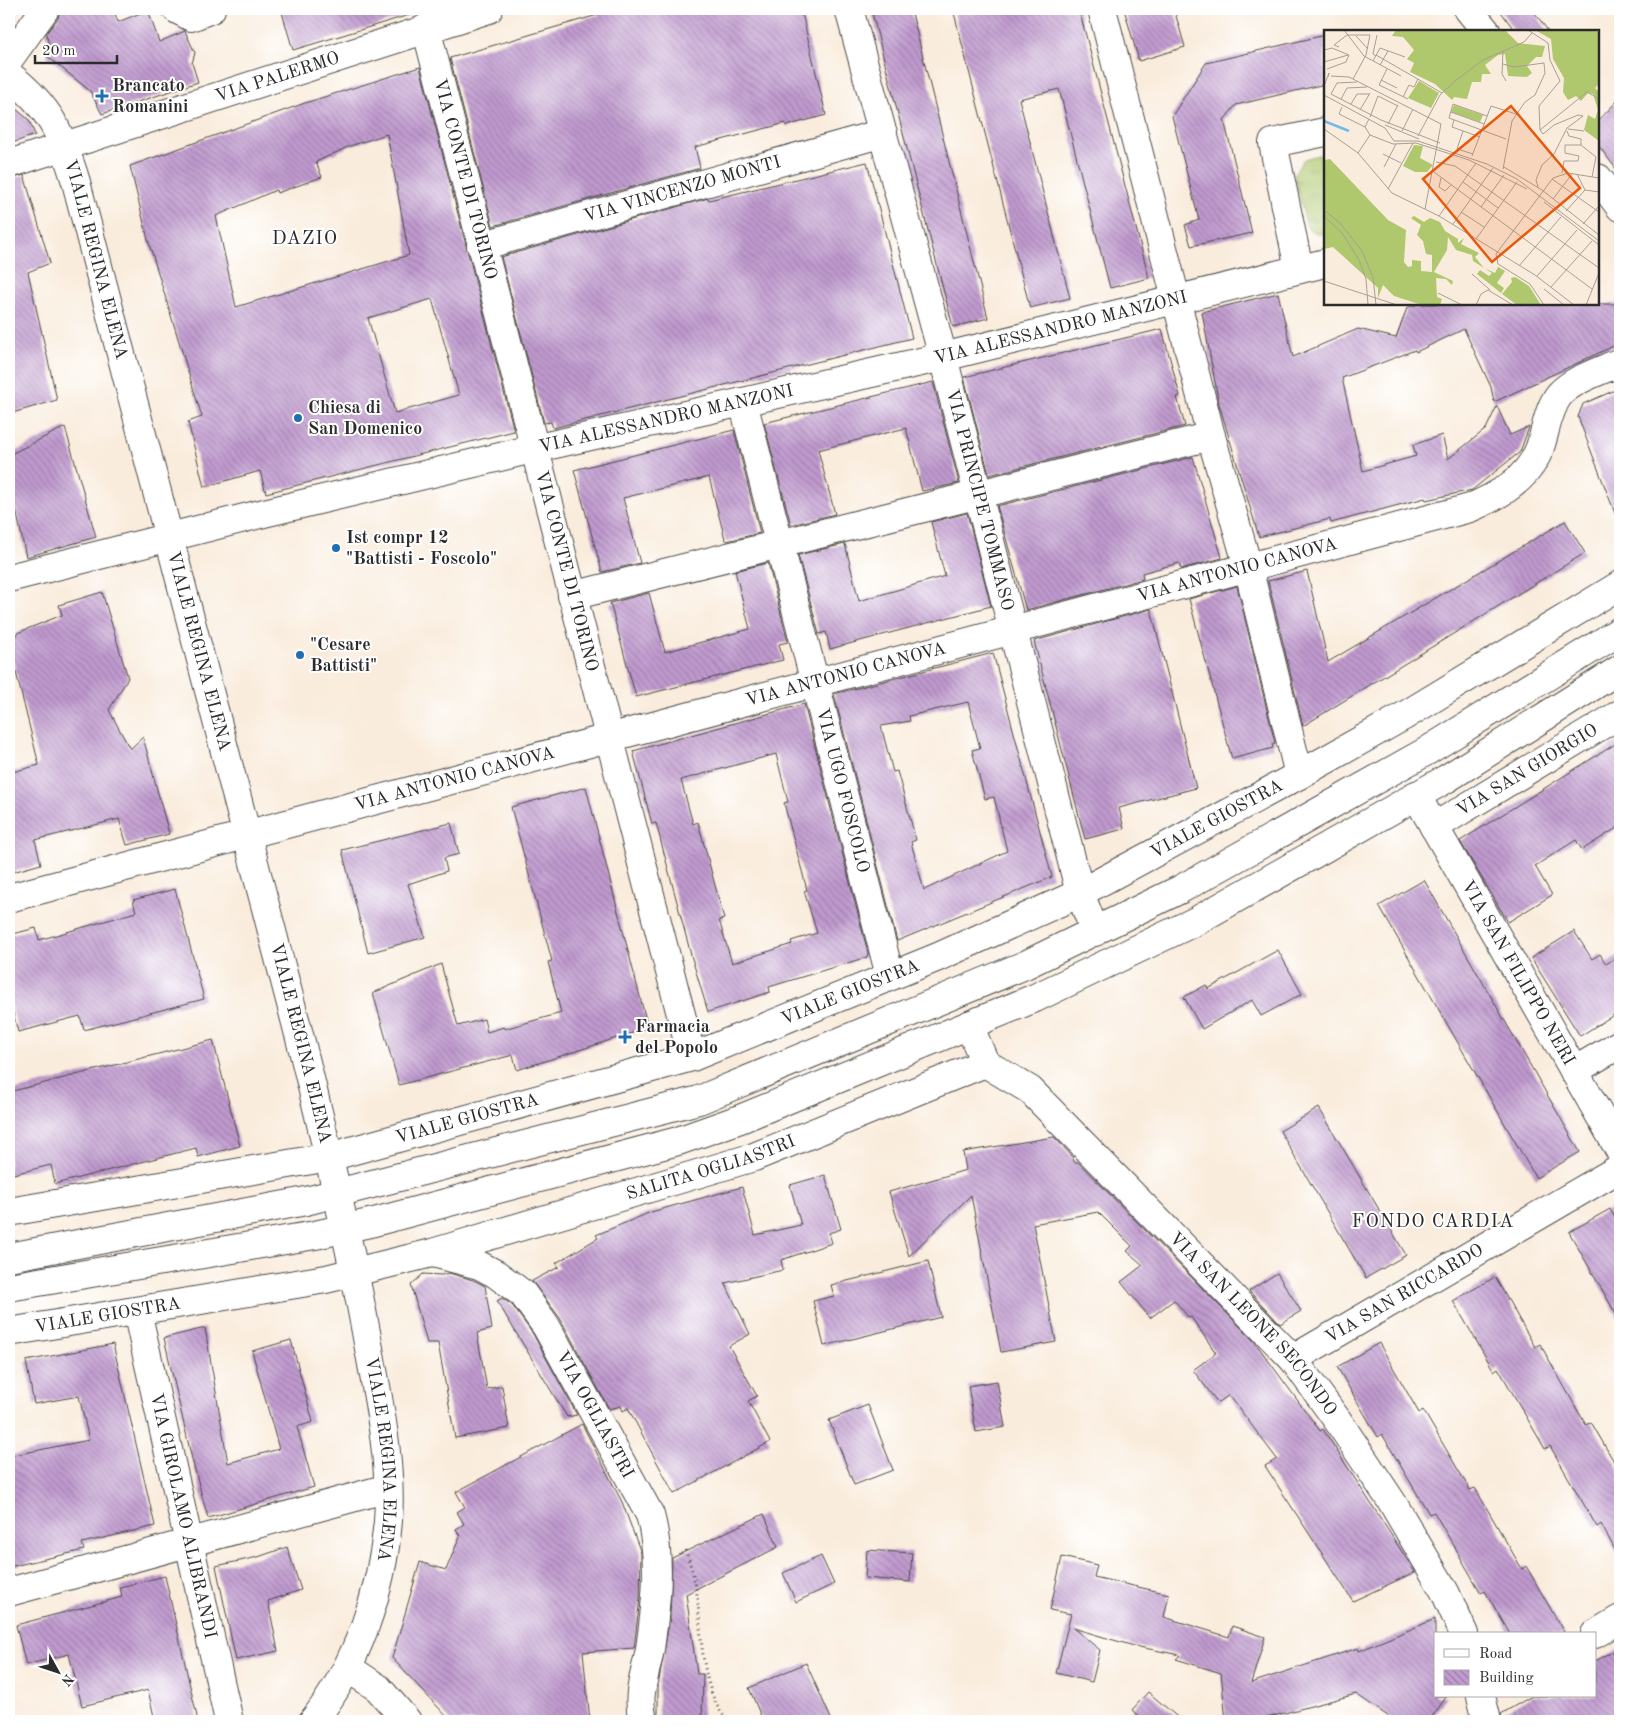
<svg xmlns="http://www.w3.org/2000/svg" width="1629" height="1730" font-family="'Old Standard TT',serif">
<defs>
<pattern id="park-tufts" width="24" height="20" patternUnits="userSpaceOnUse" patternTransform="scale(1.25)"><rect width="24" height="20" fill="#afc86d"/><path d="M3 7l-1-3M5 7V3M7 7l1-3M15 17l-1-3M17 17v-4M19 17l1-3" fill="none" stroke="#8fa35a"/></pattern>
<pattern id="building-back-hatch" width="6" height="6" patternUnits="userSpaceOnUse" patternTransform="scale(1.25)"><rect width="6" height="6" fill="#c09acf"/><path d="M-1 5l2 2M0 0l6 6M5-1l2 2" fill="none" stroke="#9c7ea8"/></pattern>
</defs>
<rect width="100%" height="100%" fill="#fff"/>
<filter id="ink" filterUnits="userSpaceOnUse"><feTurbulence type="fractalNoise" baseFrequency=".02" numOctaves="2"/><feDisplacementMap in="SourceGraphic" scale="10" xChannelSelector="R" yChannelSelector="G"/><feConvolveMatrix kernelMatrix="1 2 1 2 8 2 1 2 1" color-interpolation-filters="sRGB"/></filter>
<filter id="wash" filterUnits="userSpaceOnUse"><feTurbulence type="fractalNoise" baseFrequency=".0096" numOctaves="4" result="noise"/><feDisplacementMap in="SourceGraphic" scale="20" xChannelSelector="R" yChannelSelector="G"/><feGaussianBlur stdDeviation="1.12" result="paint"/><feColorMatrix in="noise" values="0 0 0 0 0 0 0 0 0 0 0 0 0 0 0 0 0 1.4 0 .05"/><feComposite in="paint" operator="in"/></filter>
<g filter="url(#wash)">
<rect width="100%" height="100%" fill="#f9ecdc"/>
<path fill="url(#park-tufts)" stroke="#6d7a4c" d="M1325 153V233L1319 234 1307 228 1294 174 1304 159Z"/>
<g id="blocks">
<g fill="url(#building-back-hatch)" fill-rule="evenodd">
<path d="M60 9H113L118 22 148 10 159 42 185 31 195 53 192 63 198 82 102 114 90 91 47 56 49 44 46 34 58 18Z"/>
<path d="M281 9H415L416 13 293 50Z"/>
<path d="M618 9H801L826 115 786 126V123L695 147 700 168 493 226 450 58Z"/>
<path d="M871 9H911L988 318 953 327Z"/>
<path d="M953 9H1079L1149 278 1110 288 1059 89 1019 99 1070 298 1030 308Z"/>
<path d="M1124 9H1174L1185 47 1139 61Z"/>
<path d="M1499 9H1532L1548 31H1515Z"/>
<path d="M1325 35V84L1236 105 1224 120 1252 233 1191 246 1185 225 1199 220 1172 116 1206 63Z"/>
<path d="M420 67 514 431 266 493 260 471 204 487 188 422 202 417 148 240 130 166 305 103ZM387 134 409 255 236 307 216 216 276 190 277 193 322 177 316 162 350 146ZM432 299 459 395 395 413 368 318Z"/>
<path d="M1620 98V174L1598 145V121Z"/>
<path d="M9 103 29 120 35 135 9 144Z"/>
<path d="M867 162 912 338 553 428 551 422 544 423 501 257 708 198 709 200Z"/>
<path d="M24 175 50 263 28 272 57 400 9 414V179Z"/>
<path d="M1278 293 1293 357 1358 329 1396 338 1407 308 1417 304H1620V343L1494 402 1491 387 1464 329 1416 352 1415 350 1342 378 1363 471 1416 456 1413 445 1442 435 1448 459 1486 429 1497 406 1510 435 1529 427 1520 452 1472 490 1426 500 1425 498 1331 523 1330 519 1259 537 1219 404 1202 312Z"/>
<path d="M1162 329 1180 396 1177 397 1185 426 989 475 964 377Z"/>
<path d="M933 382 959 483 922 491 906 428 818 450 835 514 791 525 764 423Z"/>
<path d="M1620 388V521H1618L1578 417 1583 404Z"/>
<path d="M65 427 96 537 26 557 9 476V455Z"/>
<path d="M734 430 760 533 727 541 725 539 709 477 623 498 640 563 602 572 574 470Z"/>
<path d="M1193 457 1222 558 1181 569 1179 563 1142 573 1143 579 1026 610 997 506Z"/>
<path d="M967 513 991 606 830 649 826 632 819 634 798 555 845 544 859 601 945 576 931 522Z"/>
<path d="M1565 521 1585 553 1303 726 1268 581 1307 571 1328 662Z"/>
<path d="M768 563 788 642 779 644 783 660 636 697 610 603 649 593 665 652 750 629 735 571Z"/>
<path d="M1237 586 1275 743 1272 744 1273 748 1232 759 1189 599Z"/>
<path d="M102 592 128 678 109 710 130 749 143 737 169 834 127 845 119 819 35 840 41 864 9 873V773L39 765 10 648 17 633 62 615 59 605Z"/>
<path d="M1151 609 1196 788 1119 808 1124 829 1085 839 1034 641Z"/>
<path d="M993 653 1052 877 897 941 834 694ZM968 702 980 748 972 750 985 799 994 797 1007 851 924 890 911 842 916 840 897 771 893 772 881 726 910 721 909 716Z"/>
<path d="M804 704 868 953 867 957 769 987 770 992 708 1012 691 955 656 823 652 824 633 751ZM776 754 788 802 784 803 807 890 804 891 817 933 791 941 792 944 732 963 719 920 724 919 698 822 693 824 681 780Z"/>
<path d="M1620 741V826L1582 850 1576 840 1535 866 1552 895 1508 922 1460 841Z"/>
<path d="M586 787 648 1028 517 1070 513 1055 399 1085 373 993 441 964 458 1026 484 1019 487 1032 504 1027V1029L561 1013 548 962 552 961 511 807Z"/>
<path d="M451 823 459 854 444 858 447 871 408 884 425 937 368 953 342 850Z"/>
<path d="M1424 880 1580 1152 1536 1178 1379 906Z"/>
<path d="M175 889 204 999 84 1030 80 1016 18 1032 9 997V935L36 928 39 940 136 912 133 900Z"/>
<path d="M1574 931 1592 959 1600 954 1606 964 1620 955V1011L1580 1036 1531 958Z"/>
<path d="M1278 950 1302 994 1261 1016 1252 1000 1202 1029 1184 997 1206 985 1208 989Z"/>
<path d="M213 1040 240 1146 198 1157 196 1148 55 1184 51 1165 9 1175V1092Z"/>
<path d="M1319 1108 1406 1255 1366 1278 1280 1131Z"/>
<path d="M1054 1137 1073 1157 1074 1162H1078L1254 1341 1320 1431 1323 1429 1415 1572 1353 1601 1265 1466 1277 1459 1229 1395 1218 1403 1193 1370 1216 1353 1191 1317 1189 1318 1174 1300 1150 1318 1121 1282 1143 1265 1127 1251 1132 1246 1098 1212 1033 1224 1056 1342 1001 1352 971 1195 909 1256 889 1192 966 1170 963 1152Z"/>
<path d="M825 1175 841 1229 829 1233 832 1243 781 1260 783 1270 725 1283 750 1334 729 1346 757 1396 748 1401 770 1442 674 1494 628 1408 623 1411 621 1406 609 1409 560 1318 532 1281 559 1267 556 1263 598 1238 596 1235 651 1212 742 1187 755 1235 801 1225 790 1185Z"/>
<path d="M1610 1209 1620 1226V1321L1569 1232Z"/>
<path d="M928 1261 941 1317 824 1346 813 1301 834 1296 831 1285Z"/>
<path d="M449 1273 473 1280 485 1286 492 1329 477 1333 487 1389 502 1386 509 1428 455 1438 438 1343H427L411 1285 423 1274 442 1275Z"/>
<path d="M1277 1273 1301 1311 1280 1324 1249 1291Z"/>
<path d="M1495 1277 1535 1347 1540 1344 1586 1425 1591 1422 1620 1472V1559L1601 1524 1597 1527 1550 1446 1545 1449 1498 1368 1494 1371 1453 1301Z"/>
<path d="M502 1298 512 1305 533 1334 577 1415 567 1417 497 1301Z"/>
<path d="M205 1328 228 1463 279 1449 252 1351 291 1340 313 1422 297 1427 314 1487 208 1518 192 1459 164 1338Z"/>
<path d="M1379 1343 1419 1413 1423 1410 1470 1490 1475 1488 1522 1569 1526 1566 1565 1634H1510L1485 1591 1481 1593 1434 1512 1429 1514 1382 1434 1378 1437 1337 1367Z"/>
<path d="M113 1344 155 1526 82 1543 84 1550 9 1567V1456L89 1440 79 1396 34 1404 26 1361Z"/>
<path d="M997 1381 1005 1427 976 1432 968 1386Z"/>
<path d="M868 1405 893 1470 854 1485 829 1420Z"/>
<path d="M582 1424 622 1502 641 1553 640 1598 634 1648 583 1652 590 1721H451L392 1658 420 1562 446 1570 460 1536 456 1529 464 1524 457 1512 465 1507 456 1492Z"/>
<path d="M764 1514 778 1547 686 1594 697 1674H703L702 1721H658V1686L670 1618 672 1558Z"/>
<path d="M287 1547 301 1590 268 1601 278 1651 236 1660 216 1566 258 1557Z"/>
<path d="M867 1550 912 1553 910 1582 865 1578Z"/>
<path d="M821 1556 834 1584 796 1602 783 1573Z"/>
<path d="M1062 1557 1097 1565 1094 1577 1169 1594 1164 1617 1229 1637 1232 1626 1265 1637 1251 1683 1358 1648 1359 1651 1435 1619V1696H1447L1429 1721H1395L1356 1694 1255 1721H1226L1221 1673 1176 1659 1180 1655 1134 1646 1073 1628 1100 1650 1092 1682 1056 1673 1071 1614 1050 1610Z"/>
<path d="M165 1576 198 1721H155L148 1690 82 1706 69 1654 26 1665 16 1625 122 1597 120 1587Z"/>
<path d="M1620 1648V1716L1610 1721H1502L1501 1714 1532 1696H1595V1661Z"/>
<path d="M806 1663 832 1721H763L749 1688Z"/>
<path d="M1148 1692 1182 1721H1144L1132 1710Z"/>
</g>
</g>
</g>
<g filter="url(#ink)">
<use href="#blocks" fill-opacity="0" stroke="#4a4846" stroke-width="1"/>
<g fill="none" stroke-linecap="round" stroke-linejoin="round">
<defs>
<g id="minor">
<path d="M176 9 191 17 211 9"/>
<path id="s1" d="M849 9 943 357 1080 893 1095 932"/>
<path d="M1102 9 1211 436 1248 567 1299 775"/>
<path d="M1468 9 1486 31"/>
<path id="s2" d="M426 28 692 1057"/>
<path d="M9 59 45 9"/>
<path id="s3" d="M9 164 489 9"/>
<path d="M1598 178 1620 207"/>
<path id="s4" d="M481 246 883 133"/>
<path d="M1299 269 1273 143 1325 132"/>
<path id="s5" d="M743 402 890 976"/>
<path id="s6" d="M9 578 264 513 533 449 943 357 1325 263"/>
<path d="M572 596 1211 436"/>
<path id="s7" d="M1416 795 1620 1151"/>
<path id="s8" d="M1434 827 1620 714"/>
<path id="s9" d="M9 898 1470 508C1498 496 1527 480 1539 450 1546 432 1547 411 1559 395 1573 379 1601 371 1620 362"/>
<path d="M969 1025 985 1063"/>
<path id="s10" d="M985 1063 1030 1090 1293 1359 1338 1421 1392 1502 1445 1592 1464 1634"/>
<path d="M1574 1071 1620 1044"/>
<path id="s11" d="M9 1212 329 1157 692 1057 938 957 1080 893 1299 775 1404 716 1620 585"/>
<path id="s12" d="M433 1253 479 1265 496 1274 523 1294 546 1326 650 1515C662 1558 656 1606 650 1649 645 1677 636 1694 643 1721"/>
<path id="s13" d="M137 1311 229 1721"/>
<path id="s14" d="M9 1332 326 1279 432 1253 754 1157 985 1063"/>
<path id="s15" d="M1293 1359 1620 1168"/>
<path d="M9 1592 388 1488"/>
<path d="M1595 1634 1620 1619"/>
<path d="M348 1668 378 1688 407 1721"/>
<path d="M1481 1696 1487 1721"/>
</g>
<g id="major">
<path id="s16" d="M9 75C51 108 61 133 76 182 150 472 229 760 303 1050 328 1151 352 1252 370 1354 380 1407 392 1468 388 1521 382 1591 357 1666 313 1721"/>
<path d="M9 1257 306 1201 699 1100 1025 965 1181 889 1427 751 1620 631"/>
<path d="M9 1287 315 1235 374 1222 678 1141 740 1119 1035 998 1196 921 1446 779 1620 669"/>
</g>
</defs>
<use href="#minor" stroke="#4a4846" stroke-width="30"/>
<use href="#major" stroke="#4a4846" stroke-width="30"/>
<path stroke="#4a4846" stroke-width="3" stroke-dasharray="1 4" stroke-linecap="butt" d="M686 1550C689 1562 694 1575 696 1587 702 1627 699 1691 728 1721"/>
<use href="#minor" stroke="#fff" stroke-width="28"/>
<use href="#major" stroke="#fff" stroke-width="28"/>
</g>
</g>
<g fill="#1f6fb2" stroke="#fff" stroke-width="2">
<path d="M99.5 88.5h5v5h5v5h-5v5h-5v-5h-5v-5h5z"/>
<circle cx="298" cy="418" r="5"/>
<circle cx="336" cy="548" r="5"/>
<circle cx="300" cy="655" r="5"/>
<path d="M622.5 1029.5h5v5h5v5h-5v5h-5v-5h-5v-5h5z"/>
</g>
<g text-anchor="middle" dominant-baseline="central" stroke-width="4" stroke-linejoin="round" paint-order="stroke">
<g font-size="18" fill="#2b2b2b" stroke="#fff">
<text stroke="none"><textPath href="#s3" startOffset="282">VIA PALERMO</textPath></text>
<text stroke="none"><textPath href="#s2" startOffset="156">VIA CONTE DI TORINO</textPath></text>
<text stroke="none"><textPath href="#s4" startOffset="209">VIA VINCENZO MONTI</textPath></text>
<text stroke="none"><textPath href="#s16" startOffset="209">VIALE REGINA ELENA</textPath></text>
<text stroke="none"><textPath href="#s6" startOffset="1081">VIA ALESSANDRO MANZONI</textPath></text>
<text stroke="none"><textPath href="#s6" startOffset="676">VIA ALESSANDRO MANZONI</textPath></text>
<text stroke="none"><textPath href="#s1" startOffset="508">VIA PRINCIPE TOMMASO</textPath></text>
<text stroke="none"><textPath href="#s9" startOffset="1271">VIA ANTONIO CANOVA</textPath></text>
<text stroke="none"><textPath href="#s2" startOffset="561">VIA CONTE DI TORINO</textPath></text>
<text stroke="none"><textPath href="#s16" startOffset="614">VIALE REGINA ELENA</textPath></text>
<text stroke="none"><textPath href="#s9" startOffset="866">VIA ANTONIO CANOVA</textPath></text>
<text stroke="none"><textPath href="#s8" startOffset="109">VIA SAN GIORGIO</textPath></text>
<text stroke="none"><textPath href="#s9" startOffset="461">VIA ANTONIO CANOVA</textPath></text>
<text stroke="none"><textPath href="#s5" startOffset="401">VIA UGO FOSCOLO</textPath></text>
<text stroke="none"><textPath href="#s11" startOffset="1278">VIALE GIOSTRA</textPath></text>
<text stroke="none"><textPath href="#s7" startOffset="205">VIA SAN FILIPPO NERI</textPath></text>
<text stroke="none"><textPath href="#s11" startOffset="872">VIALE GIOSTRA</textPath></text>
<text stroke="none"><textPath href="#s16" startOffset="1019">VIALE REGINA ELENA</textPath></text>
<text stroke="none"><textPath href="#s11" startOffset="468">VIALE GIOSTRA</textPath></text>
<text stroke="none"><textPath href="#s14" startOffset="722">SALITA OGLIASTRI</textPath></text>
<text stroke="none"><textPath href="#s15" startOffset="129">VIA SAN RICCARDO</textPath></text>
<text stroke="none"><textPath href="#s14" startOffset="100">VIALE GIOSTRA</textPath></text>
<text stroke="none"><textPath href="#s10" startOffset="376">VIA SAN LEONE SECONDO</textPath></text>
<text stroke="none"><textPath href="#s12" startOffset="241">VIA OGLIASTRI</textPath></text>
<text stroke="none"><textPath href="#s16" startOffset="1444">VIALE REGINA ELENA</textPath></text>
<text stroke="none"><textPath href="#s13" startOffset="210">VIA GIROLAMO ALIBRANDI</textPath></text>
</g>
<g font-size="18" font-weight="bold" fill="#2b2b2b" stroke="#fff" text-anchor="start">
<text x="112" y="86">Brancato<tspan x="112" dy="21">Romanini</tspan></text>
<text x="308" y="408">Chiesa di<tspan x="308" dy="21">San Domenico</tspan></text>
<text x="346" y="538">Ist compr 12<tspan x="346" dy="21">"Battisti - Foscolo"</tspan></text>
<text x="310" y="645">"Cesare<tspan x="310" dy="21">Battisti"</tspan></text>
<text x="635" y="1027">Farmacia<tspan x="635" dy="21">del Popolo</tspan></text>
</g>
<g font-size="19" letter-spacing="1" fill="#2b2b2b" stroke="#fff">
<text x="305" y="239">DAZIO</text>
<text x="1433" y="1222">FONDO CARDIA</text>
</g>
</g>
<g transform="translate(1324 30)">
<rect width="275" height="275" fill="#f9ecdc"/>
<path d="M72 0H181L194 13 221 16 218 27H212L203 36 208 43 203 47 184 46 181 24 174 25 161 35 167 44H158L157 52H148L143 69 130 67 128 70 111 54 86 42 90 33 83 29 90 20 79 7 68 6ZM211 0H272L275 4V54L271 58 275 62V111L260 100 264 85 271 89 274 80 269 64 264 63 257 71 252 66 244 70 239 62 240 48 229 29 227 9ZM95 51 115 63 107 78 84 68ZM6 129 64 190 82 200 80 232 84 237 88 236V230L97 231V241L108 242V225L102 224 99 211 93 205 97 195 87 188 90 186 100 192 106 188 116 192 121 201 134 209V213L140 208 137 214 155 223 151 227 160 238 171 243 174 237 181 241 173 253 180 258 177 263 153 244 156 240 165 246 168 243 149 231 148 225 132 220 124 207 123 220 110 242 129 251 128 255 122 249 112 248 113 267 118 269 116 275 95 274 70 266 59 255 54 268V258L9 217 0 219V130ZM191 247 205 256 217 275H193L178 264 188 252 187 248Z" fill="#afc86d"/>
<path d="M130 75 159 85 156 92 127 82ZM90 115 99 116 96 128 109 135 103 142H91L79 136Z" fill="#afc86d"/>
<path fill="none" stroke="#73baeb" stroke-width="2.5" d="M0 91 25 101"/>
<path fill="none" stroke="#a79f95" stroke-width="1" d="M20 0 40 26 77 46M204 0 224 13 226 30 236 51 215 76 216 100M32 6 44 19M15 17 10 15 23 5H46L42 25 29 49M0 20 8 18 25 25M179 21 178 44 182 51M52 25 118 63M52 26 49 24 53 5M49 31 56 18 81 27M0 32 24 25M179 34 190 37 220 33 221 43 211 65 201 72 188 91 179 139M56 35 64 21M3 39 22 32 25 25M63 39 55 55 84 69M7 46 25 47 117 94 101 179M57 50 73 58M33 52 13 53 7 64 57 90 116 113M0 56 5 43 4 47M0 65 61 98 70 111H94L163 134 193 149 275 211M79 67 85 55 90 57 94 49M17 69 23 58 43 57M27 74 33 64H45M18 77 15 84 41 97M36 80 46 63M127 82 160 94M163 86 129 74 125 88 182 109M46 87 54 66 74 76M45 89 41 97 46 105M130 90 128 97 156 107M64 94 74 75M61 95 95 109M0 99 34 123 68 163 115 186 211 245 250 275M244 99 260 101M216 100 263 62 275 69M78 101 89 79M139 101 133 119 149 124M46 105 69 114 92 113 145 130 203 159M94 106 116 65 131 51 159 30 200 12 208 3M257 115 272 127 268 147M34 123 46 105M59 124 77 133M148 126 167 76 192 84M112 132 131 136 275 238M60 137 72 114M180 137 218 160 275 205M110 142 268 259M238 143 240 131H254L255 126 241 123V115H257V109L245 106 243 101M253 144 261 160 275 162M117 148 115 157 121 161 127 155M228 149 275 182M139 152 174 178M214 157 212 150 218 135 230 124 243 98 259 86 254 85 230 95 219 104 216 100M64 159 89 113M229 169 248 144M220 172 275 215M157 177 180 145M0 180 16 193 38 221 49 247 52 275M242 181 261 160M137 182 160 197M0 186 18 203 35 230 42 249 44 275M115 186 152 133M129 194 169 138M259 194 275 176M152 209 193 152M195 236 237 187M148 244 166 260M213 246 253 200M0 251 73 275M227 257 268 211M220 259 240 275M114 263 138 275M152 275 157 264 164 260 189 275M220 275 206 254 174 234 172 224 229 148 244 143 275 148M262 275 275 243"/>
<path fill="#e8590c" fill-opacity="0.15" stroke="#e8590c" stroke-width="2.5" d="M187 76 256 158 168 232 99 149Z"/>
<rect width="275" height="275" fill="none" stroke="#2b2b2b" stroke-width="2.5"/>
</g>
<rect width="1629" height="1730" fill="none" stroke="#fff" stroke-width="30"/>
<rect x="1434" y="1632" width="162" height="65" fill="#ffffff" stroke="#aaaaaa"/>
<rect x="1444" y="1649" width="25" height="8" fill="#ffffff" stroke="#aaaaaa"/>
<text x="1479" y="1658" font-size="15" fill="#2b2b2b">Road</text>
<rect x="1444" y="1670" width="25" height="15" fill="url(#building-back-hatch)" stroke="#aaaaaa"/>
<text x="1479" y="1682" font-size="15" fill="#2b2b2b">Building</text>
<g transform="translate(58 1672) rotate(130)" stroke="#ffffff" stroke-width="4" paint-order="stroke">
<path d="M0-4L9 19L0 12L-9 19Z" fill="#2b2b2b"/>
<text y="-8" font-size="14" font-weight="bold" text-anchor="middle" fill="#2b2b2b">N</text>
</g>
<path d="M35 55v8h82v-8" fill="none" stroke="#2b2b2b" stroke-width="2.5"/>
<text x="42" y="55" font-size="15" fill="#2b2b2b" stroke="#ffffff" stroke-width="4" paint-order="stroke">20 m</text>
</svg>
